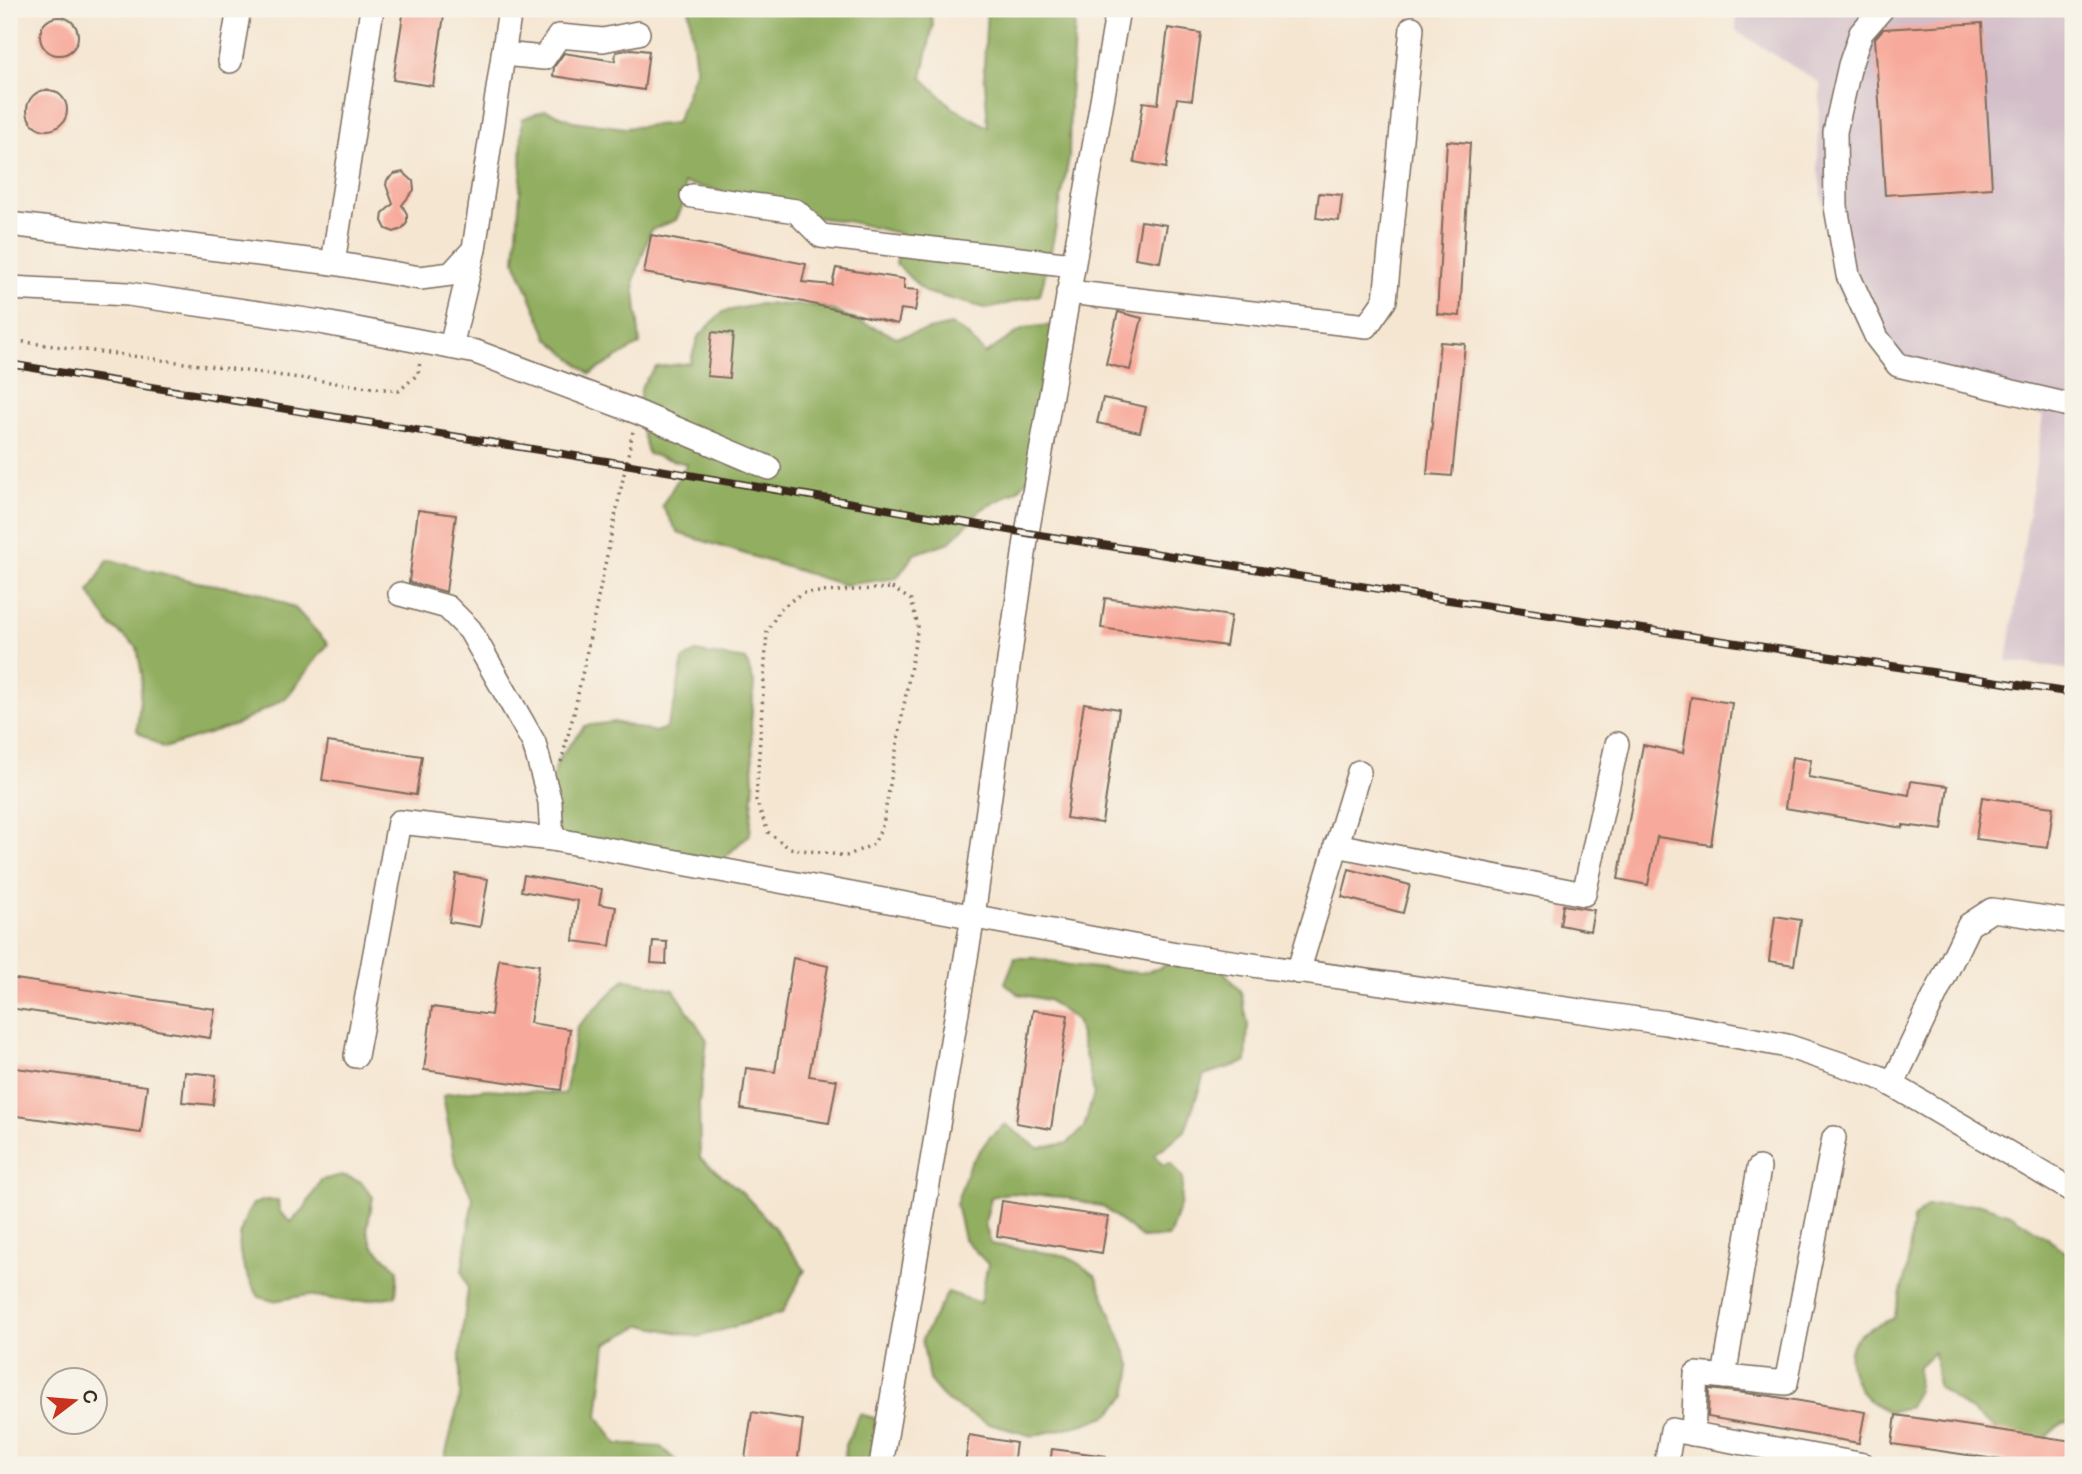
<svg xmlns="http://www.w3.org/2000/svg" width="2082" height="1474" font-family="'Balsamiq Sans',sans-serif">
<rect width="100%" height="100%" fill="#f7f3e8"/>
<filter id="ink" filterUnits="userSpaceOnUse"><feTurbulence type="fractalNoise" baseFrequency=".0143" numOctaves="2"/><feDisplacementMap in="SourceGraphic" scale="14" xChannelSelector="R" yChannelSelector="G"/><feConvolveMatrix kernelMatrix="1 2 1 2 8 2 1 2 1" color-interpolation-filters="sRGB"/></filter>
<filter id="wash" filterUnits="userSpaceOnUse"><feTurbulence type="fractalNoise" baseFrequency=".00686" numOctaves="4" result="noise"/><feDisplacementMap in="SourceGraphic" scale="28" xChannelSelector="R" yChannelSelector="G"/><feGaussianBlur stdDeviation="1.57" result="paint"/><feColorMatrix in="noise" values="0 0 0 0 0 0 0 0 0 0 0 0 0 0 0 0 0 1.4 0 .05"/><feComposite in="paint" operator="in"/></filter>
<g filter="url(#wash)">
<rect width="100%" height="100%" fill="#f5e6d2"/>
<path fill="#d2bdc8" d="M1736 9H2073V670L2007 661 2043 416 1893 374 1837 289 1818 169 1820 83 1736 31Z"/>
<g fill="#92ae60" stroke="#666c3f" stroke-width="2">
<path d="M689 9H929L933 25 922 78 952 107 988 127 984 67 987 9H1076L1070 95 1069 158 1052 246 1040 295 988 309 925 292 896 264 901 234 851 222 784 213 741 196 684 183 686 198 676 220 651 230 634 280 640 344 590 374 548 338 515 261 521 179 522 119 546 110 573 121 625 128 676 123 696 69Z"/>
<path d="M760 304 822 306 897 337 951 325 966 334 985 354 1024 328 1050 325 1056 363 1038 467 1018 490 982 509 950 542 914 554 897 578 844 585 678 533 662 506 687 464 648 454 637 412 642 385 656 367 690 363 698 337 723 312Z"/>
<path d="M108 560 197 582 258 592 295 608 328 644 286 698 236 725 164 748 137 731 142 675 137 647 110 625 89 592Z"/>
<path d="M695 652 746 660 754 683 751 723 754 782 750 834 722 860 563 846 543 805 559 758 585 726 614 722 655 732 666 728 674 706 683 660Z"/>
<path d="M1182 955 1214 960 1241 992 1248 1024 1246 1062 1204 1075 1185 1131 1154 1155 1163 1165 1171 1163 1183 1178 1181 1202 1169 1237 1142 1238 1103 1207 1063 1197 1008 1193 991 1197 985 1224 991 1244 1067 1256 1095 1275 1132 1367 1127 1395 1109 1415 1084 1424 1032 1436 986 1423 947 1401 929 1380 922 1339 948 1292 980 1303 988 1264 964 1239 956 1204 969 1166 989 1138 1005 1124 1038 1148 1068 1143 1084 1127 1094 1093 1089 1070 1076 1020 1048 1000 1018 994 1005 983 1015 958H1034L1070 965 1140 973 1160 968Z"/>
<path d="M625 979 674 990 707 1040 699 1104 700 1158 742 1192 773 1226 805 1270 782 1313 698 1337 642 1325 606 1344 598 1416 617 1444 661 1447 681 1465H443L460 1395V1353L468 1288 462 1271 473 1198 455 1162 443 1096 446 1094 487 1089 565 1094 577 1027Z"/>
<path d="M342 1175 360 1181 373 1197 367 1230 373 1246 398 1270 396 1296 351 1302 308 1295 273 1301 259 1297C239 1263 230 1239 253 1204L266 1200H278L279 1211 291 1222 304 1209 321 1180Z"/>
<path d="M1980 1204 2010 1214 2047 1238 2073 1258V1422L2062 1423 2040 1442 2009 1439 1938 1387 1934 1352 1918 1367 1917 1392 1909 1407 1889 1412C1883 1408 1875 1405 1870 1401 1855 1388 1842 1358 1855 1340 1863 1329 1882 1324 1894 1318L1907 1269 1913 1219 1927 1206Z"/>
<path d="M860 1414 888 1422 881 1465H844L845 1445Z"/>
</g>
<g id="blocks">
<g fill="#f7aa9b">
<path d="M404 9H445L433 86 393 80Z"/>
<circle cx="59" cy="36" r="19"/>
<path d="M1982 23 1992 188 1885 195 1875 38 1883 29Z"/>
<path d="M1168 28 1201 33 1192 100 1177 98 1166 168 1134 162 1143 102 1158 104Z"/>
<path d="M632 49 649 51 644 90 553 76 554 67 564 53 615 61 616 52Z"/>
<circle cx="47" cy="110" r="20"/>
<path d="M1447 141 1470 143 1460 316 1437 314Z"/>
<path d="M403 172 413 181 414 190 402 205 407 214V223L402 229 394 232 386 229 382 221 383 213 393 204 386 185 387 180 394 174Z"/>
<path d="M1319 193 1342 195 1339 221 1316 218Z"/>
<path d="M1141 221 1167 225 1160 262 1135 258Z"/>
<path d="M651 235 806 264 802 282 832 285 836 268 904 279V289L919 290 915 311 901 309 898 324 799 301 644 273Z"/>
<path d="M1118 312 1142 318 1130 370 1106 364Z"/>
<path d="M712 332 733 334 729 378 707 376Z"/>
<path d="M1440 342 1465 344 1452 476 1427 474Z"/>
<path d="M1103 398 1146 407 1140 432 1097 423Z"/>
<path d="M418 510 456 515 446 592 409 582Z"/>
<path d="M1105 598 1231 616 1226 646 1101 628Z"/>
<path d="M1691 697 1732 703 1711 845 1657 837 1648 885 1618 879 1643 745 1683 753Z"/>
<path d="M1084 703 1119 709 1102 823 1066 818Z"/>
<path d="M328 742 422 756 416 795 322 780Z"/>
<path d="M1792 757 1811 760 1808 777 1909 795 1911 781 1948 786 1942 830 1903 825V828L1785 808Z"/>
<path d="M1982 797 2053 807 2048 848 1976 839Z"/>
<path d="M1349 869 1410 885 1403 913 1342 897Z"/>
<path d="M456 874 488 879 480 927 449 922Z"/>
<path d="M524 875 602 889 599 904 616 907 610 946 573 941 578 901 521 891Z"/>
<path d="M1563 905 1594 910 1590 931 1560 925Z"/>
<path d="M1775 916 1801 920 1794 965 1769 961Z"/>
<path d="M653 941 667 942 666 964 651 963Z"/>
<path d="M793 958 828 966 809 1076 837 1080 829 1123 741 1109 746 1068 775 1072Z"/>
<path d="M499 959 539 965 530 1023 570 1029 561 1090 424 1070 432 1007 491 1015Z"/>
<path d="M9 978 215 1009 210 1038 9 1008Z"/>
<path d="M1033 1010 1068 1015 1051 1129 1016 1123Z"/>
<path d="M9 1067 147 1086 141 1133 9 1115Z"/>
<path d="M185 1072 216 1075 213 1105 182 1102Z"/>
<path d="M1002 1201 1108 1217 1102 1253 997 1236Z"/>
<path d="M1709 1389 1771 1396 1865 1412 1859 1443 1708 1417Z"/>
<path d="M752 1412 803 1420 797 1465H744Z"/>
<path d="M1896 1415 2073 1441V1465H2036L1892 1444Z"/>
<path d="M969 1435 1016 1443 1013 1465H965Z"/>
<path d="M1052 1449 1106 1456V1465H1050Z"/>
</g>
</g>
</g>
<g filter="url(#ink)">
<use href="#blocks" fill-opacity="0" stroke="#7c6c5d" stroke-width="2"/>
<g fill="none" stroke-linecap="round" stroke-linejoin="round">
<defs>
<g id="minor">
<path d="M372 9 333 263 420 278 451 274 474 249"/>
<path d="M1882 9 1861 33 1850 65 1835 132 1836 207 1848 275 1877 338 1898 365 2073 406"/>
<path d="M503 54 544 58 559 36 603 40 638 33"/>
<path d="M230 61 239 9"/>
<path d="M692 196 796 211 821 236 1073 265"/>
<path d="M9 224 333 263"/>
<path d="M9 288 128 294 320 322 476 352 637 412 769 468"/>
<path d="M1068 292 1367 326 1385 300 1412 28"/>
<path d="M451 347 474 249 510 9"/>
<path d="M400 594 447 607 470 630 534 743 550 802 552 839 1182 955 1666 1023 1787 1046 1879 1077 2073 1191"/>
<path d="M1336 845 1584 894 1617 744"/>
<path d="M1298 972 1359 772"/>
<path d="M356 1056 399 822 552 839"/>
<path d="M1892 1085 1969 925 1992 910 2073 922"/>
<path d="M1724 1377 1759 1168"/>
<path d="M1693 1434 1696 1374 1786 1383 1834 1138"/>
<path d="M881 1465 973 916 1027 533 1118 9"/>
<path d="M1666 1465 1672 1430 1864 1465"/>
</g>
</defs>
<use href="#minor" stroke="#7c6c5d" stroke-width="26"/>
<g stroke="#7c6c5d" stroke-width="3.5" stroke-dasharray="2 5" stroke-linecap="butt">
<path d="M9 340 399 391 418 374 420 361"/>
<path d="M892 588 911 600 918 626 883 824 874 844 846 856 789 848 768 832 756 800 767 632 780 609 802 593Z"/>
<path d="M561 762 574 713 633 431"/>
</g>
<use href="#minor" stroke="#fff" stroke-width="23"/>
<defs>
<path id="rail" d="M9 364 631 465 1027 533 1449 600 2073 693"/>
</defs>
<use href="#rail" stroke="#3b2a1e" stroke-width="8"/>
<use href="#rail" stroke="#f7f3e8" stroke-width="5" stroke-dasharray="16" stroke-linecap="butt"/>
</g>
</g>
<rect width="2082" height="1474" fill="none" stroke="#f7f3e8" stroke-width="35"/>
<g transform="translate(74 1401) rotate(74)"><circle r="33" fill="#f7f3e8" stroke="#aca397" stroke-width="2"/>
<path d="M0-5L12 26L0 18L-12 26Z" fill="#c8321e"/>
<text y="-10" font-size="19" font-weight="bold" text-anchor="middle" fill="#3b2a1e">С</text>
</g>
</svg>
